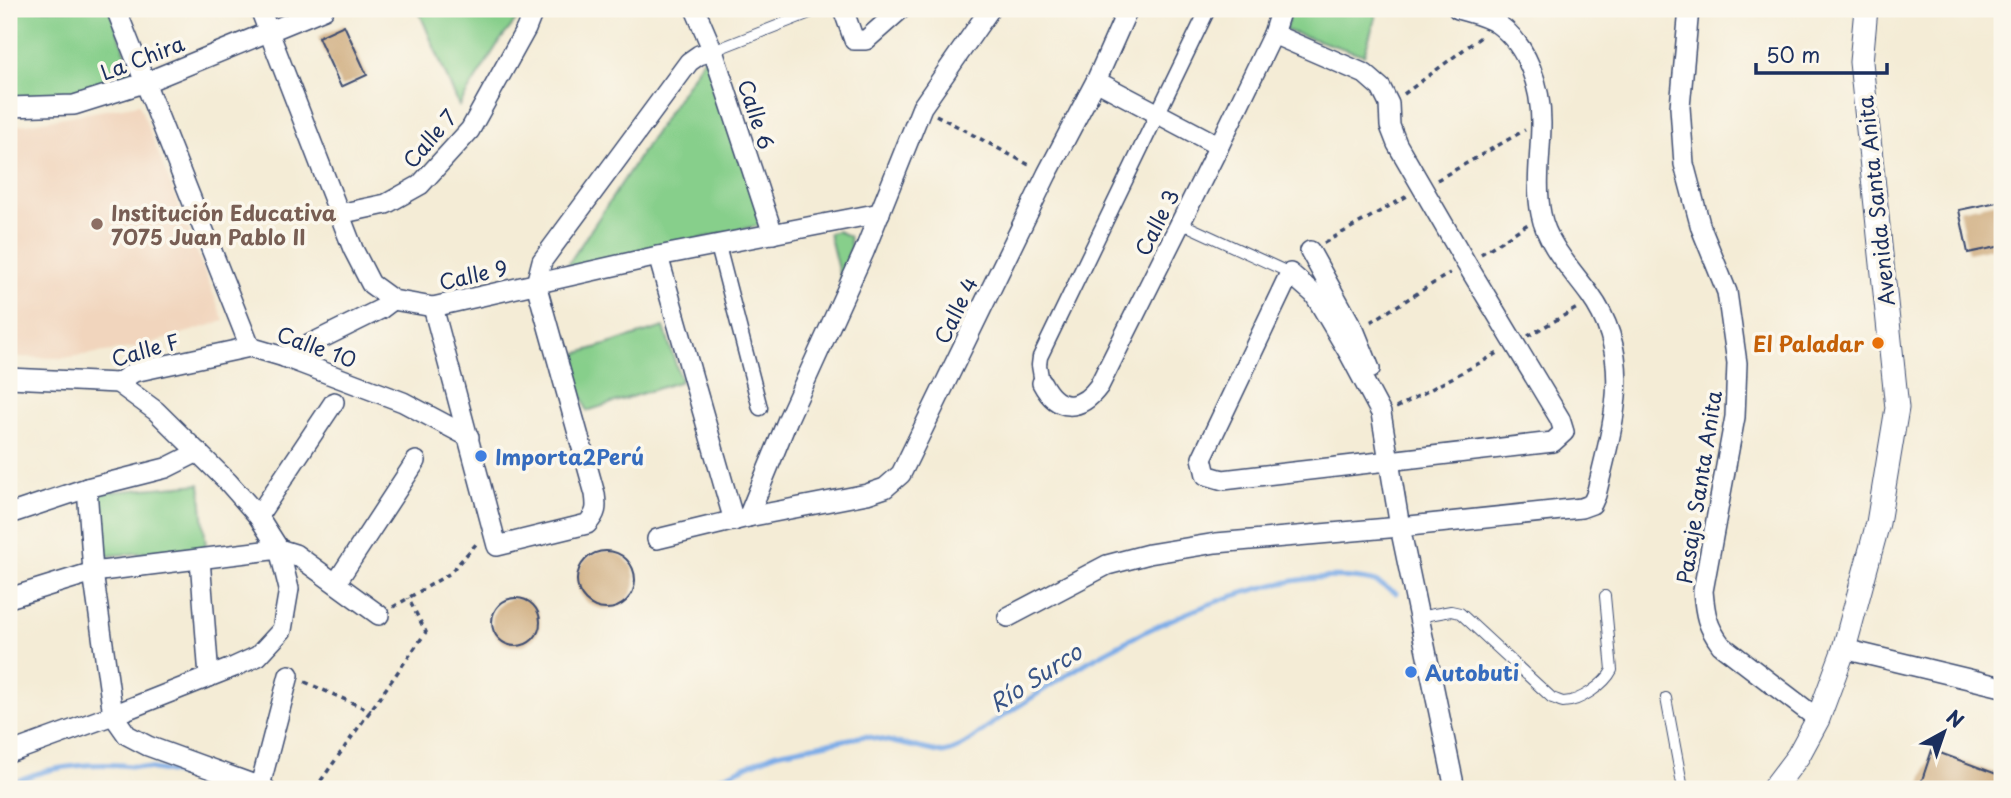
<svg xmlns="http://www.w3.org/2000/svg" width="2011" height="798" font-family="'Playpen Sans',sans-serif">
<rect width="100%" height="100%" fill="#fbf7ec"/>
<filter id="ink" filterUnits="userSpaceOnUse"><feTurbulence type="fractalNoise" baseFrequency=".0143" numOctaves="2"/><feDisplacementMap in="SourceGraphic" scale="14" xChannelSelector="R" yChannelSelector="G"/><feConvolveMatrix kernelMatrix="1 2 1 2 8 2 1 2 1" color-interpolation-filters="sRGB"/></filter>
<filter id="wash" filterUnits="userSpaceOnUse"><feTurbulence type="fractalNoise" baseFrequency=".00686" numOctaves="4" result="noise"/><feDisplacementMap in="SourceGraphic" scale="28" xChannelSelector="R" yChannelSelector="G"/><feGaussianBlur stdDeviation="1.57" result="paint"/><feColorMatrix in="noise" values="0 0 0 0 0 0 0 0 0 0 0 0 0 0 0 0 0 1.4 0 .05"/><feComposite in="paint" operator="in"/></filter>
<g filter="url(#wash)">
<rect width="100%" height="100%" fill="#f4ecd6"/>
<path fill="#f1d5bd" d="M139 104 224 321 139 347 63 358 9 357V127Z"/>
<g fill="#87cf8b" stroke="#517f74" stroke-width="2">
<path d="M9 9H109L135 77 41 100 9 98Z"/>
<path d="M418 9H525L499 42 459 106Z"/>
<path d="M1292 9H1378L1364 55 1285 30Z"/>
<path d="M705 57 765 224 565 269Z"/>
<path d="M837 231 849 236 851 248 840 278 829 233Z"/>
<path d="M664 327 681 381 587 411 569 356Z"/>
<path d="M200 484 206 547 106 556 100 493Z"/>
</g>
<g fill="none" stroke-linecap="round" stroke-linejoin="round">
<g stroke="#7cace7" stroke-width="5">
<path d="M9 784C22 779 36 773 50 770 108 757 171 768 226 789"/>
<path d="M694 789 776 753 865 736 943 753C969 747 984 727 1006 714 1034 697 1062 677 1091 660 1164 619 1287 562 1372 581 1380 583 1388 589 1396 593"/>
</g>
</g>
<g id="blocks">
<g fill="#c9a371">
<path d="M344 25 367 75 341 87 318 37Z"/>
<path d="M2002 201V246L1968 253 1959 210Z"/>
<circle cx="606" cy="580" r="29"/>
<circle cx="516" cy="622" r="24"/>
<path d="M1932 750 2002 776V778L1996 789H1919Z"/>
</g>
</g>
</g>
<g filter="url(#ink)">
<use href="#blocks" fill-opacity="0" stroke="#3c4b70" stroke-width="2"/>
<g fill="none" stroke-linecap="round" stroke-linejoin="round">
<defs>
<g id="service">
<path d="M713 51 820 9"/>
<path d="M1181 223 1290 273"/>
<path d="M1418 617 1451 611 1460 613 1552 698C1556 699 1559 701 1563 702 1580 702 1605 684 1612 670L1605 596"/>
<path d="M1666 698 1683 789"/>
</g>
<g id="pedestrian">
<path d="M718 246 760 408"/>
<path d="M1042 383 1039 365 1040 357 1208 9"/>
</g>
<g id="minor">
<path d="M116 9 250 347"/>
<path d="M260 9 353 249 371 284 393 300 433 307 658 256 880 213"/>
<path d="M695 9 713 51 773 234"/>
<path d="M843 9 854 40H866L901 9"/>
<path d="M1689 9 1680 107 1684 164 1701 228 1727 292 1737 363 1735 417 1703 591C1705 614 1707 626 1721 645L1818 719"/>
<path d="M1273 34 1365 74 1381 88 1389 104 1390 126 1397 144 1466 263 1560 419 1564 432 1553 442 1223 480 1206 475 1202 458 1290 273 1314 294 1350 355 1381 413 1400 527 1455 789"/>
<path d="M1096 81 1219 146"/>
<path d="M9 107 74 105 144 83 324 9"/>
<path d="M339 214 386 204 420 185 470 130 526 29 534 9"/>
<path d="M1310 251 1355 332 1370 369"/>
<path d="M658 256 734 521"/>
<path d="M433 307 497 546 587 524C597 513 597 508 595 494L536 284 542 261 689 62 699 55 713 51"/>
<path d="M284 357 381 309 393 300"/>
<path d="M9 378 118 383 134 372 250 347 284 357 403 402 469 437"/>
<path d="M1042 383C1057 412 1080 412 1099 386L1219 146 1273 34 1281 9"/>
<path d="M87 488 93 572 113 715 127 735 148 746 266 789"/>
<path d="M9 514 87 488 166 468 198 452"/>
<path d="M258 516 334 402"/>
<path d="M748 517 788 419 864 252 922 107 990 9"/>
<path d="M657 539 748 517 867 494 885 488 901 474 1047 174 1096 81 1128 9"/>
<path d="M200 559 209 677"/>
<path d="M336 583 416 461"/>
<path d="M9 598 93 572 279 549 295 554 379 615"/>
<path d="M1008 617 1107 565 1149 554 1216 543 1400 527 1581 508 1592 504 1596 495C1612 427 1636 358 1590 295 1572 270 1547 245 1541 214 1535 184 1541 153 1541 123 1541 87 1528 46 1498 24 1487 16 1471 13 1458 9"/>
<path d="M1844 649 2002 687"/>
<path d="M9 753 113 715 234 667 258 656 282 630 289 589 279 549 258 516 228 482 156 411 118 383"/>
<path d="M260 786 289 675"/>
</g>
<path id="tertiary" d="M1773 789 1798 756 1818 719 1844 649 1878 523 1897 408 1861 62 1866 9"/>
</defs>
<use href="#service" stroke="#3c4b70" stroke-width="12"/>
<use href="#pedestrian" stroke="#3c4b70" stroke-width="17"/>
<use href="#minor" stroke="#3c4b70" stroke-width="22"/>
<use href="#tertiary" stroke="#3c4b70" stroke-width="25"/>
<g stroke="#3c4b70" stroke-width="3.5" stroke-dasharray="5 5" stroke-linecap="butt">
<path d="M1404 94 1482 36"/>
<path d="M936 115 1031 166"/>
<path d="M1437 180 1525 130"/>
<path d="M1324 243 1409 195"/>
<path d="M1481 254 1528 224"/>
<path d="M1371 322 1450 273"/>
<path d="M1528 336 1579 307"/>
<path d="M1396 408 1500 352"/>
<path d="M393 607 449 574 478 542"/>
<path d="M305 682 371 711"/>
<path d="M315 789 426 632 408 598"/>
</g>
<use href="#service" stroke="#fff" stroke-width="10"/>
<use href="#pedestrian" stroke="#fff" stroke-width="14"/>
<use href="#minor" stroke="#fff" stroke-width="19"/>
<use href="#tertiary" stroke="#fff" stroke-width="23"/>
</g>
</g>
<circle fill="#8d6e63" stroke="#fbf7ec" stroke-width="2.5" cx="97" cy="224" r="7"/>
<circle fill="#e8710a" stroke="#fbf7ec" stroke-width="2.5" cx="1878" cy="343" r="7"/>
<g fill="#3f7fe0" stroke="#fbf7ec" stroke-width="2.5">
<circle cx="481" cy="456" r="7"/>
<circle cx="1411" cy="672" r="7"/>
</g>
<g text-anchor="middle" dominant-baseline="central" stroke-width="7" stroke-linejoin="round" paint-order="stroke">
<g font-size="21" fill="#1b2f5e" stroke="#fbf7ec">
<text transform="translate(142 57) rotate(-21)">La Chira</text>
<text transform="translate(757 114) rotate(72)">Calle 6</text>
<text transform="translate(429 138) rotate(-49)">Calle 7</text>
<text transform="translate(1875 201) rotate(-96)">Avenida Santa Anita</text>
<text transform="translate(1156 222) rotate(-63)">Calle 3</text>
<text transform="translate(473 274) rotate(-13)">Calle 9</text>
<text transform="translate(955 310) rotate(-64)">Calle 4</text>
<text transform="translate(317 346) rotate(20)">Calle 10</text>
<text transform="translate(145 349) rotate(-16)">Calle F</text>
<text transform="translate(1698 487) rotate(-81)">Pasaje Santa Anita</text>
</g>
<g font-size="21" font-weight="bold" fill="#785e54" stroke="#fbf7ec" text-anchor="start">
<text x="111" y="212">Institución Educativa<tspan x="111" dy="24">7075 Juan Pablo II</tspan></text>
</g>
<g font-size="21" font-weight="bold" fill="#c56008" stroke="#fbf7ec" text-anchor="end">
<text x="1864" y="343">El Paladar</text>
</g>
<g font-size="21" font-weight="bold" fill="#366cbe" stroke="#fbf7ec" text-anchor="start">
<text x="495" y="456">Importa2Perú</text>
<text x="1425" y="672">Autobuti</text>
</g>
<g font-size="23" font-style="italic" fill="#385487" stroke="#fbf7ec">
<text transform="translate(1035 677) rotate(-33)">Río Surco</text>
</g>
</g>
<rect width="2011" height="798" fill="none" stroke="#fbf7ec" stroke-width="35"/>
<g transform="translate(1944 732) rotate(40)" stroke="#fbf7ec" stroke-width="5" paint-order="stroke">
<path d="M0-5L12 26L0 18L-12 26Z" fill="#1b2f5e"/>
<text y="-10" font-size="19" font-weight="bold" text-anchor="middle" fill="#1b2f5e">N</text>
</g>
<path d="M1756 63v10h131v-10" fill="none" stroke="#1b2f5e" stroke-width="3.5"/>
<text x="1766" y="63" font-size="21" fill="#1b2f5e" stroke="#fbf7ec" stroke-width="5" paint-order="stroke">50 m</text>
</svg>
